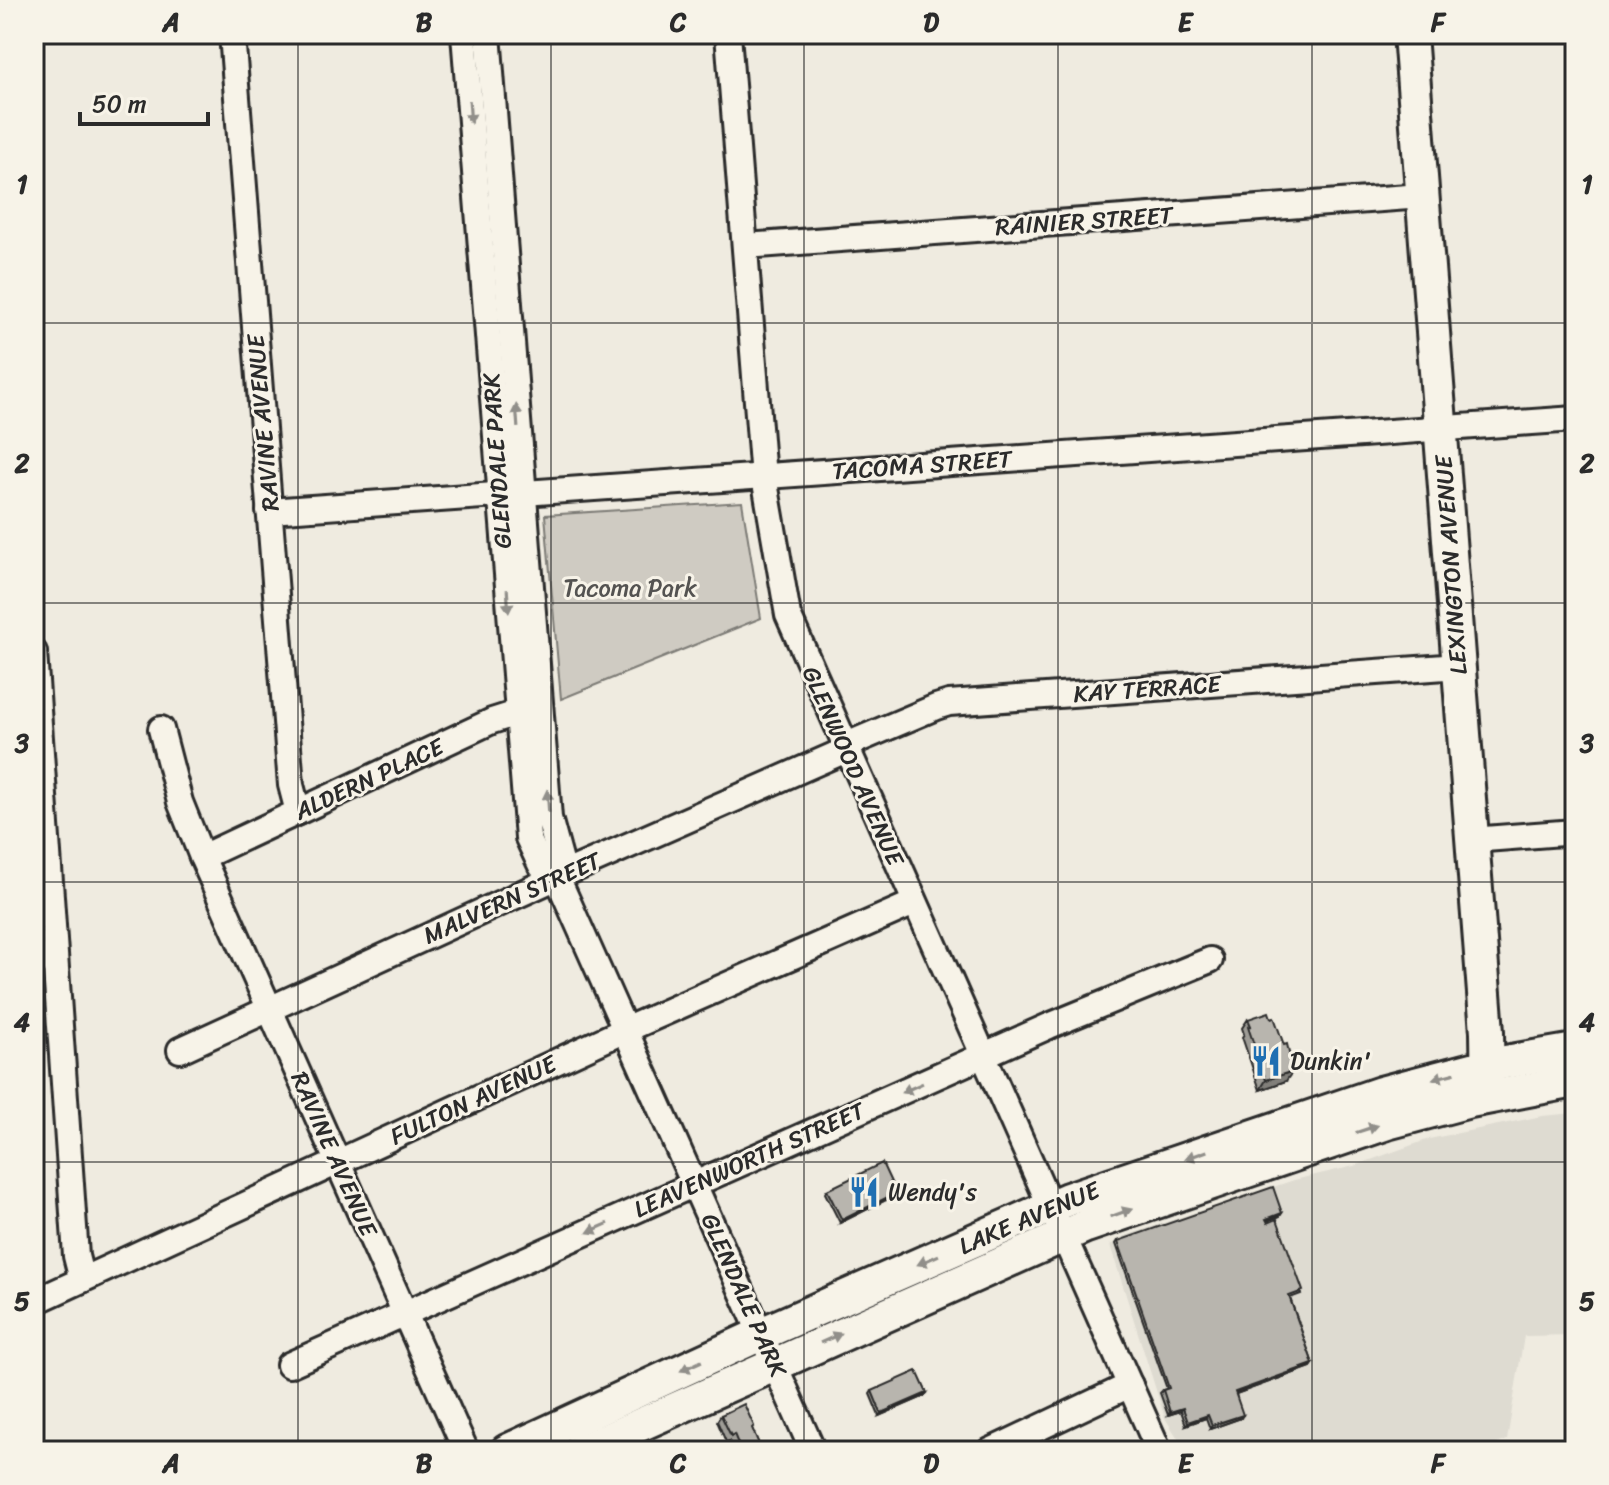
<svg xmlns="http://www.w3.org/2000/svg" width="1609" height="1485" font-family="Sriracha,sans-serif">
<rect width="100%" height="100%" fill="#efebe0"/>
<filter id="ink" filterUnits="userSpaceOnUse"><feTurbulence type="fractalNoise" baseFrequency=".0125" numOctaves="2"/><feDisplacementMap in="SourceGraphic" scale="16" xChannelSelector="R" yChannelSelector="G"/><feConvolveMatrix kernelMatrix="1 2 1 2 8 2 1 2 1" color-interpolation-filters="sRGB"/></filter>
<g filter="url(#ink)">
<path fill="#dedbd1" d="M1575 1113V1335L1524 1336 1507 1440 1480 1451H1186L1165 1418 1110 1245 1125 1236 1294 1180 1354 1166 1429 1139 1542 1116Z"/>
<path fill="#cfcbc2" stroke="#7d7b76" stroke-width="2" d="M742 502 761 618 561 699 545 515Z"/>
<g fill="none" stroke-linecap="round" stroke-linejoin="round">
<defs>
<g id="minor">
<path d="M232 34 291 785 298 812"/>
<path d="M464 34 528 838 541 866 557 877 813 1451"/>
<path d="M488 34 549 818 561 862 557 877"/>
<path d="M728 34 762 465 788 615 1159 1451"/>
<path d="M745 246 1422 196"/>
<path d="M269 511 1575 419"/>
<path d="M34 652 76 1256 82 1280"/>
<path d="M161 729 180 802 202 857 466 1451"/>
<path d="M844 746 936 707 949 703 1459 666"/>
<path d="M1472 840 1575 832"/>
<path d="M202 857 492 721 511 715 532 713"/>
<path d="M180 1050 557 877 846 750"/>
<path d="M34 1302 625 1030 914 903"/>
<path d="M289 1365 1049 1026 1210 960"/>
<path d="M990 1451 1130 1385"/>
</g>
<g id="major">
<path d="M1410 34 1487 1032 1488 1097"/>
<path d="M507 1451 761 1334 1068 1199 1381 1093 1488 1065 1575 1050"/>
<path d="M581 1451 1086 1226 1387 1123 1470 1101 1575 1081"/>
</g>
</defs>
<use href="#minor" stroke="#2b2b2b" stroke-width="30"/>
<use href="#major" stroke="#2b2b2b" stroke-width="38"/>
<use href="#minor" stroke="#f7f3e8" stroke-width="24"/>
<use href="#major" stroke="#f7f3e8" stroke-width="32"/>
</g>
<g fill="#9e9c96" stroke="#2b2b2b" stroke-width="2">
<path d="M1248 1019 1286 1081 1260 1090 1242 1037 1244 1034 1242 1028Z"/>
<path d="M827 1190 896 1193 894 1196 840 1223 825 1193Z"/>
<path d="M1282 1213 1280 1216 1267 1221 1301 1294 1290 1298 1313 1364 1311 1367 1236 1394 1241 1418 1210 1429 1206 1418 1186 1425 1181 1411 1168 1415 1160 1393 1163 1390 1167 1389 1116 1244 1118 1241Z"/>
<path d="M872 1391 925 1396 879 1416 870 1394Z"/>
<path d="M721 1415 752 1429 762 1451H734L729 1441 726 1442 717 1421Z"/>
</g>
<g fill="#817f7a" stroke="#2b2b2b" stroke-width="2">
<path d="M1293 1071 1286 1081 1260 1090 1266 1080Z"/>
<path d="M896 1193 894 1196 840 1223 842 1220Z"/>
<path d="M1282 1213 1280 1216 1264 1222 1266 1219Z"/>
<path d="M1313 1364 1311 1367 1233 1395 1235 1392Z"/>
<path d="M927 1393 925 1396 879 1416 881 1413Z"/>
<path d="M1183 1408 1181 1411 1168 1415 1170 1412Z"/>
<path d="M1208 1415 1206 1418 1186 1425 1188 1422Z"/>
<path d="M1243 1415 1241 1418 1210 1429 1212 1425Z"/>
</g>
<g fill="#b8b5ae" stroke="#2b2b2b" stroke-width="2">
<path d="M1269 1012 1271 1018 1274 1017 1284 1045 1287 1044 1293 1071 1266 1080 1248 1027 1251 1026 1248 1019Z"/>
<path d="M882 1163 896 1193 842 1220 827 1190Z"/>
<path d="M1273 1187 1282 1213 1266 1219 1268 1223 1277 1219 1303 1291 1289 1296 1313 1364 1235 1392 1243 1415 1212 1425 1208 1415 1188 1422 1183 1408 1170 1412 1163 1390 1169 1388 1118 1241Z"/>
<path d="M917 1371 927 1393 881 1413 872 1391Z"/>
<path d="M744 1404 754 1426 752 1428 762 1451H741L734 1434 731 1436 721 1415Z"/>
</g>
<defs><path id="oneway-solid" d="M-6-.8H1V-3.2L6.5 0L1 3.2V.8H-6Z" transform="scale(2)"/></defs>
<g fill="#918f8a">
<use href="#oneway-solid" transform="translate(470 112) rotate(86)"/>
<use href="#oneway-solid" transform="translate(517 416) rotate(-94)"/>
<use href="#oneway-solid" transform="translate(508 601) rotate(86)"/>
<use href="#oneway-solid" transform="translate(548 801) rotate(-94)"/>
<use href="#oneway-solid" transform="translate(1444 1076) rotate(166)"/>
<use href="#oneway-solid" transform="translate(912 1088) rotate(156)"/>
<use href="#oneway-solid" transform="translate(1367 1129) rotate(-18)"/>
<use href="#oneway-solid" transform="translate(1196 1155) rotate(161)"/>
<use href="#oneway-solid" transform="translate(1121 1213) rotate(-19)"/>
<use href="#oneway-solid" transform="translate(598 1228) rotate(156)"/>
<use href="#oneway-solid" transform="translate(928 1260) rotate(156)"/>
<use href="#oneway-solid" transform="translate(831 1338) rotate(-24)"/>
<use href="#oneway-solid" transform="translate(691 1366) rotate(155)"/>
</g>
</g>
<path fill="none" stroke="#2b2b2b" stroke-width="2" stroke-opacity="0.55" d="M298 34V1451M551 34V1451M804 34V1451M1058 34V1451M1312 34V1451M34 323H1575M34 603H1575M34 882H1575M34 1162H1575"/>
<defs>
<symbol id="restaurant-bare" viewBox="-9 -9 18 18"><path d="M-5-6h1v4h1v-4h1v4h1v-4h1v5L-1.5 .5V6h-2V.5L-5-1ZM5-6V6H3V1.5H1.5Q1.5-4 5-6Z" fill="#1f6fb2" stroke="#f7f3e8" stroke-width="2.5" paint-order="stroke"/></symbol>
</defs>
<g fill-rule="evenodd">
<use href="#restaurant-bare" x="1244" y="1039" width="44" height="44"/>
<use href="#restaurant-bare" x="842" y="1170" width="44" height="44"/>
</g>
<g text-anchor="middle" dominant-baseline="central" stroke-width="6" stroke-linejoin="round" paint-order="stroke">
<g font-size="24" fill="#2b2b2b" stroke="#f7f3e8">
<text transform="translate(1084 221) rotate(-4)">RAINIER STREET</text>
<text transform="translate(263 423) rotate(-95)">RAVINE AVENUE</text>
<text transform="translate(497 461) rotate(-94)">GLENDALE PARK</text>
<text transform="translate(922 465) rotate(-4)">TACOMA STREET</text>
<text transform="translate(1451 565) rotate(-94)">LEXINGTON AVENUE</text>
<text transform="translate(1147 689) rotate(-4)">KAY TERRACE</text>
<text transform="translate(853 766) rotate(66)">GLENWOOD AVENUE</text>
<text transform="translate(369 779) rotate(-25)">ALDERN PLACE</text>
<text transform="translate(512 898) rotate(-24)">MALVERN STREET</text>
<text transform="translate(473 1100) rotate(-25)">FULTON AVENUE</text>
<text transform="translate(334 1154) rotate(66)">RAVINE AVENUE</text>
<text transform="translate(749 1160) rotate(-24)">LEAVENWORTH STREET</text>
<text transform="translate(1029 1218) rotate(-23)">LAKE AVENUE</text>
<text transform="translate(744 1295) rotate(66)">GLENDALE PARK</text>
</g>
<g font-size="24" fill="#545351" stroke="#f7f3e8">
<text x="630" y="588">Tacoma Park</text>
</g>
<g font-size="24" fill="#2b2b2b" stroke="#f7f3e8" text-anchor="start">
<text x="1290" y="1061">Dunkin'</text>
<text x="888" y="1192">Wendy's</text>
</g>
</g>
<rect width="1609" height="1485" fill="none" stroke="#f7f3e8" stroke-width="88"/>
<path d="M80 112v12h128v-12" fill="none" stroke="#2b2b2b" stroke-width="4"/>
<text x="92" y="112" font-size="24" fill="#2b2b2b" stroke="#f7f3e8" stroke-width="6" paint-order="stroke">50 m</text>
<rect x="44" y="44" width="1521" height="1397" fill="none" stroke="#2b2b2b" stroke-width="3"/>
<g font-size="26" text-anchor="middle" font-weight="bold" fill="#2b2b2b">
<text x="171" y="31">A</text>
<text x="424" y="31">B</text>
<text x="678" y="31">C</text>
<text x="931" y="31">D</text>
<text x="1185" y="31">E</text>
<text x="1438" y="31">F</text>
<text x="22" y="193">1</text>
<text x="1587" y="193">1</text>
<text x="22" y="472">2</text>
<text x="1587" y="472">2</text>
<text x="22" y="752">3</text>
<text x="1587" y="752">3</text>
<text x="22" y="1031">4</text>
<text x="1587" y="1031">4</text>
<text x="22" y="1310">5</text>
<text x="1587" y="1310">5</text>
<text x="171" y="1472">A</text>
<text x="424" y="1472">B</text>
<text x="678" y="1472">C</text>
<text x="931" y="1472">D</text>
<text x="1185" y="1472">E</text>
<text x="1438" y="1472">F</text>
</g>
</svg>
